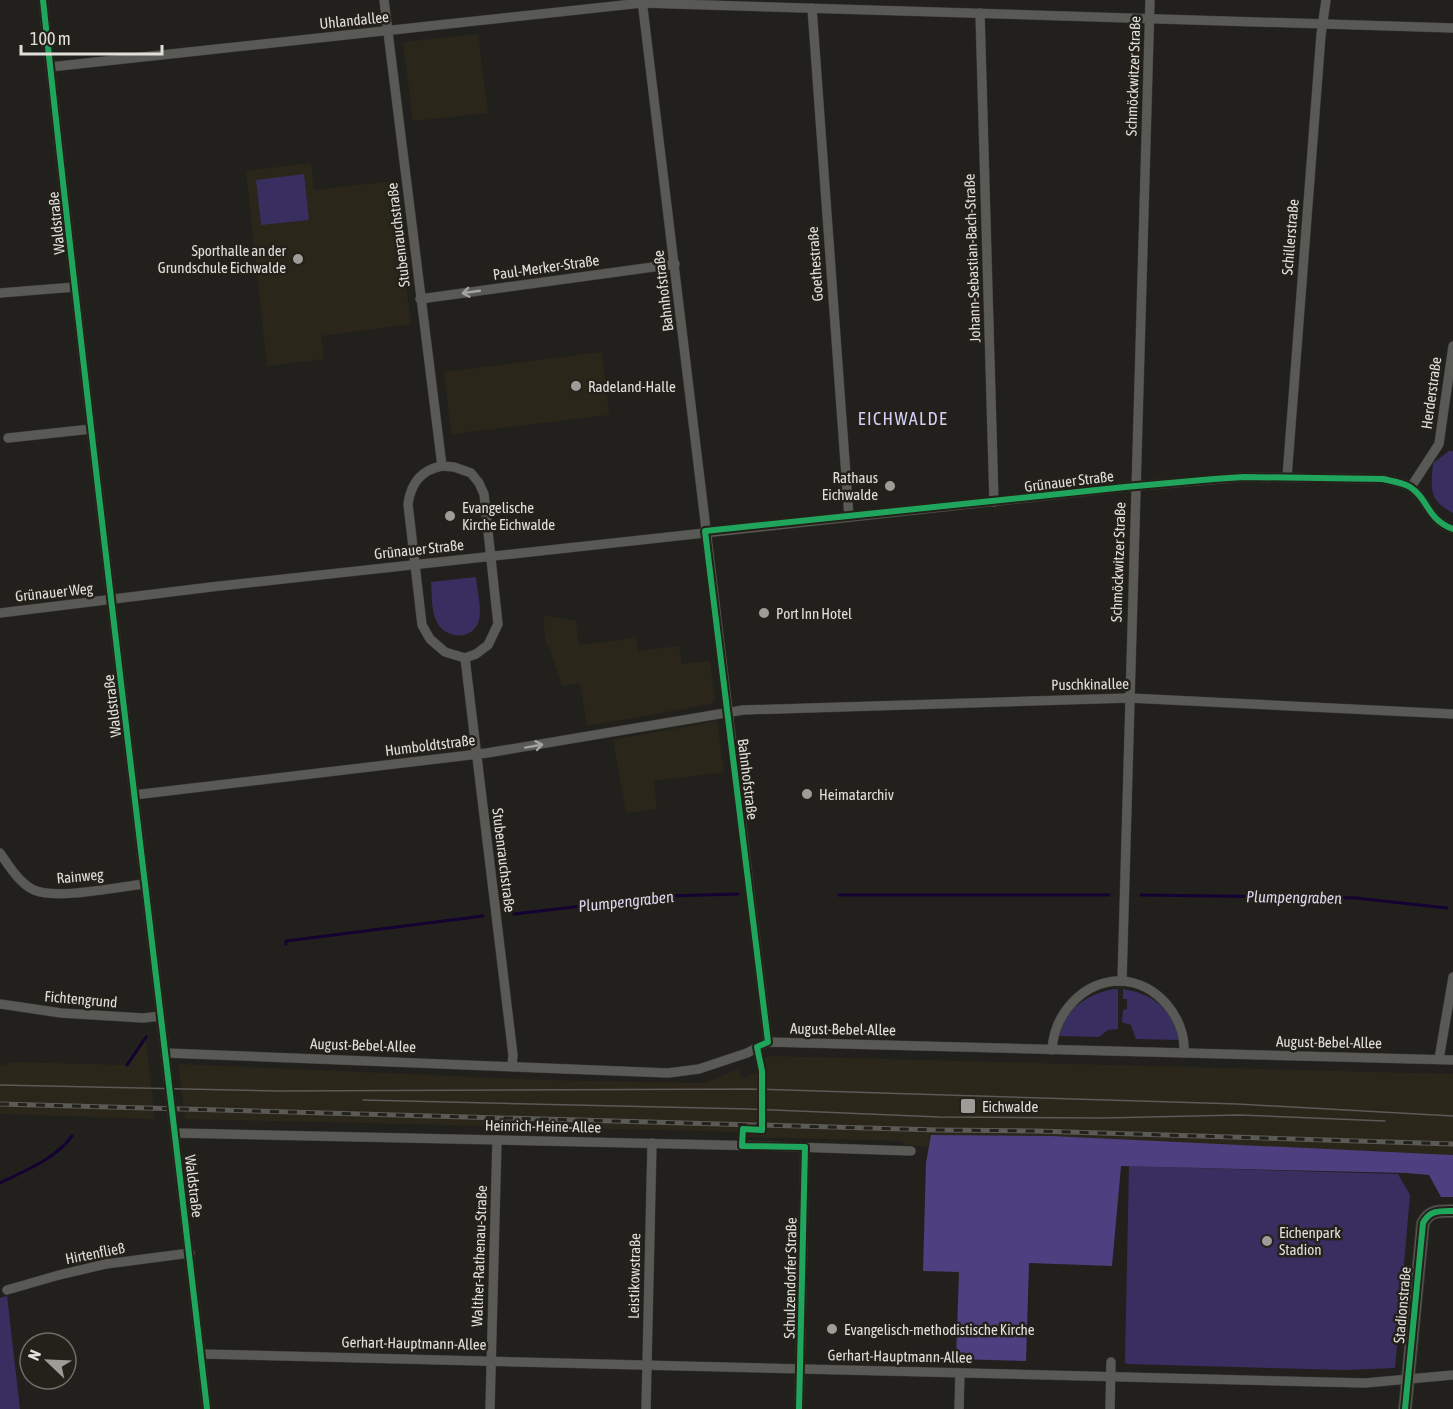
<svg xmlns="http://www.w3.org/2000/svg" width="1453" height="1409" font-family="'Asap Condensed',sans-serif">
<rect width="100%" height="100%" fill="#21201c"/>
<g fill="#2a261a">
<path d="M478 34 488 113 413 121 403 42Z"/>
<path d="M311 163 314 190 393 181 411 324 321 336 324 359 267 366 246 171Z"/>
<path d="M602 352 609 415 451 434 444 372Z"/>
<path d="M543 615 576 621 579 645 636 638 638 651 679 646 682 664 710 661 715 699 711 704 587 726 580 683 562 686 549 645 546 646Z"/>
<path d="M717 721 724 772 654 781 657 809 626 813 613 740Z"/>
<path d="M146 1039 155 1119 0 1114V1065L8 1064 11 1062 129 1065Z"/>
<path d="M771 1056 1453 1074V1155L1124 1140 931 1135 929 1147 904 1145 902 1141 746 1137 741 1132 185 1119 178 1064 546 1080 689 1083H705L738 1069 742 1079 759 1072 755 1062Z"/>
</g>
<g fill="#392e60">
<path d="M304 174 309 220 261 225 256 180Z"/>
<path d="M1449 451H1453V513C1428 500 1431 489 1433 463Z"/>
<path d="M476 577C477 590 482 608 479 620 473 642 443 639 436 620 431 609 432 593 431 582Z"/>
<path d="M1114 989H1118V1029L1108 1030 1099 1037 1059 1036C1066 1008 1087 994 1114 989Z"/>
<path d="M1123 989C1153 993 1174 1011 1179 1040L1136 1039 1131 1025 1122 1022 1123 1010 1127 1009V999H1123Z"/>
<path d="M1129 1166 1398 1174 1410 1195 1395 1368 1346 1370 1127 1364 1125 1362Z"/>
<path d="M7 1296 20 1409H0V1298Z"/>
</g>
<path fill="#4e4080" d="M931 1135 1051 1136 1453 1155V1197H1441L1429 1175 1407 1173 1121 1166 1112 1266 1029 1263 1026 1361 956 1359 959 1272 923 1271 926 1163Z"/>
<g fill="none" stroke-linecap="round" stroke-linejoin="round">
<g stroke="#140332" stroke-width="3">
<path d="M839 895H1109"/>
<path d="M1141 895 1356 898 1447 908"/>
<path d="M514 914 667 896 738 894"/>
<path d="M286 944V941L483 916"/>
<path d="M127 1065 146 1037"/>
<path d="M0 1183C26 1170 54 1160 72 1136"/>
</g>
<defs>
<g id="minor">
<path d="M43 0C93 470 153 939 207 1409"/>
<path d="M384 0 442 466"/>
<path d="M642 0 768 1042"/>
<path d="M812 8 849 517"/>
<path d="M980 13 994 502"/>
<path d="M50 67 642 3 1453 28"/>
<path d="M0 293 75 287"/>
<path d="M420 299 675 264"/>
<path d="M8 438 91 429"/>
<path d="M442 466 454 467 471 473 479 483 484 494 498 624 488 645 476 654 465 658 445 652 430 639 422 625 408 504C411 483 421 470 442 466Z"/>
<path d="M1287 477 1321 35 1326 0"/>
<path d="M1411 487 1439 444 1453 346"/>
<path d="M0 613 211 587 1125 487 1244 477 1383 479C1391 481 1402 482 1410 487 1429 499 1426 519 1453 529"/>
<path d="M465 658 513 1055 512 1066"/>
<path d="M134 795 487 753 743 710 1129 698 1453 714"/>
<path d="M0 853C9 866 20 884 34 890 56 900 118 887 144 884"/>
<path d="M1122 981 1150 0"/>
<path d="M0 1004 61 1013 143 1018 161 1016"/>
<path d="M1052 1050C1054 1014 1083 981 1120 981 1157 982 1186 1018 1184 1053"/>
<path d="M166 1053 668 1073 699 1069 747 1053 768 1042 1453 1060"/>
<path d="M1439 1059 1453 977"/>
<path d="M175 1133 766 1146 911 1151"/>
<path d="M7 1290 59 1275 106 1264 190 1253"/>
<path d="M201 1354 1365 1383 1453 1375"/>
<path d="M490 1409 497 1140"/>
<path d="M646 1409 652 1143"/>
<path d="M799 1409 805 1147"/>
<path d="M959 1409 960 1373"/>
<path d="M1110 1409 1111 1362"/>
</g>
<path id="tertiary" d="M1405 1409 1423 1223C1430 1210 1439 1211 1453 1211"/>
</defs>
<use href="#minor" stroke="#3d3d39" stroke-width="10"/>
<use href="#tertiary" stroke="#3d3d39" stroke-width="14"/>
<use href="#minor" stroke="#595956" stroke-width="9"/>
<use href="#tertiary" stroke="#595956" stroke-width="12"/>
<g stroke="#5b5a57" stroke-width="1.5">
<path d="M0 1085 277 1091 750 1089 1238 1104 1453 1116"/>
<path d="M363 1100 749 1109 939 1117 1103 1118 1239 1115 1385 1121"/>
</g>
<defs>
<path id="rail" d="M0 1104 938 1130 1036 1131 1453 1144"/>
</defs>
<use href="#rail" stroke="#5b5a57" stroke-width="5"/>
<use href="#rail" stroke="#23211a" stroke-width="3" stroke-dasharray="9" stroke-linecap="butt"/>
<defs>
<g id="cycleway">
<path d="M43 0C93 470 153 939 207 1409"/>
<path d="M799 1409 805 1147 742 1146 743 1129 762 1130V1071L757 1047 768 1042 705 531 1125 487 1214 479 1244 477 1383 479C1391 481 1402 482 1410 487 1429 499 1426 519 1453 529"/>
<path d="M1405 1409 1423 1223C1430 1210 1439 1211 1453 1211"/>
</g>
</defs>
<use href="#cycleway" stroke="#23211a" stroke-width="10"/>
<use href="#cycleway" stroke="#20a55d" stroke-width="6"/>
</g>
<defs><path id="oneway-shaft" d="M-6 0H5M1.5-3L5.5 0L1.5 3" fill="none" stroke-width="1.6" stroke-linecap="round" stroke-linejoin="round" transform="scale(1.5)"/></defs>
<g stroke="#a4a39f">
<use href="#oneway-shaft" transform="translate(471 292) rotate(172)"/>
<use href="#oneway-shaft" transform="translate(534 746) rotate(-10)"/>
</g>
<g fill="#9e9c98" stroke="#23211a" stroke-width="2">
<circle cx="298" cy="259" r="6"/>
<circle cx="576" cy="386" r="6"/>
<circle cx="890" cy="486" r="6"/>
<circle cx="450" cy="516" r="6"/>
<circle cx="764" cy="613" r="6"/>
<circle cx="807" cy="794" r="6"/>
<rect x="960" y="1098" width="16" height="16" rx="3"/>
<circle cx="1267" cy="1241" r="6"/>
<circle cx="832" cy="1329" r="6"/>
</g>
<g text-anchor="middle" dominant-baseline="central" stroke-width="5" stroke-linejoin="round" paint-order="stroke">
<g font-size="15" fill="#e1dfda" stroke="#23211a">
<text transform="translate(354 20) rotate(-6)">Uhlandallee</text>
<text transform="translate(1133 76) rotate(-88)">Schmöckwitzer Straße</text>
<text transform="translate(56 223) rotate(-96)">Waldstraße</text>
<text transform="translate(398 235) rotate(-97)">Stubenrauchstraße</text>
<text transform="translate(1290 237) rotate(-85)">Schillerstraße</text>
<text transform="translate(972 258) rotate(-92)">Johann-Sebastian-Bach-Straße</text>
<text transform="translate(815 264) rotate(-94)">Goethestraße</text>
<text transform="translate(546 267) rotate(-8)">Paul-Merker-Straße</text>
<text transform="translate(663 291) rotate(-97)">Bahnhofstraße</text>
<text transform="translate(1431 393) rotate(-82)">Herderstraße</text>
<text transform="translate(1069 481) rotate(-7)">Grünauer Straße</text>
<text transform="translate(419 549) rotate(-6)">Grünauer Straße</text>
<text transform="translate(1118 562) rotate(-88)">Schmöckwitzer Straße</text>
<text transform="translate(54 592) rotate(-6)">Grünauer Weg</text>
<text transform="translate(1090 684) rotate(-1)">Puschkinallee</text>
<text transform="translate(112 706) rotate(-97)">Waldstraße</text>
<text transform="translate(430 745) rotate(-7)">Humboldtstraße</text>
<text transform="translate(748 779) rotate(83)">Bahnhofstraße</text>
<text transform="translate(504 860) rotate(83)">Stubenrauchstraße</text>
<text transform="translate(80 876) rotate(-5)">Rainweg</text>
<text transform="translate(81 999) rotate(5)">Fichtengrund</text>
<text transform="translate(843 1029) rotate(1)">August-Bebel-Allee</text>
<text transform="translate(1329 1042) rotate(1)">August-Bebel-Allee</text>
<text transform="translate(363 1045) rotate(2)">August-Bebel-Allee</text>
<text transform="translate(543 1126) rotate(1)">Heinrich-Heine-Allee</text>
<text transform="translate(194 1186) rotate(83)">Waldstraße</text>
<text transform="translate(95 1253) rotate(-11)">Hirtenfließ</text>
<text transform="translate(479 1256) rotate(-88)">Walther-Rathenau-Straße</text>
<text transform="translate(634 1276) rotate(-89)">Leistikowstraße</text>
<text transform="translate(790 1278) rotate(-89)">Schulzendorfer Straße</text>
<text transform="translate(1402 1305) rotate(-85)">Stadionstraße</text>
<text transform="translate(414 1343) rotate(1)">Gerhart-Hauptmann-Allee</text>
<text transform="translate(900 1356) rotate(1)">Gerhart-Hauptmann-Allee</text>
</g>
<g font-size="15" fill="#e1dfda" stroke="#23211a" text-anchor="start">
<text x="286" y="250" text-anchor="end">Sporthalle an der<tspan x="286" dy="17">Grundschule Eichwalde</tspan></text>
<text x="588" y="386">Radeland-Halle</text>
<text x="878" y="477" text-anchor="end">Rathaus<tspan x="878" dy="17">Eichwalde</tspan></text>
<text x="462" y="507">Evangelische<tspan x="462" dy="17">Kirche Eichwalde</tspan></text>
<text x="776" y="613">Port Inn Hotel</text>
<text x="819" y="794">Heimatarchiv</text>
<text x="982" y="1106">Eichwalde</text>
<text x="1279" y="1232">Eichenpark<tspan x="1279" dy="17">Stadion</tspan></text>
<text x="844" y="1329">Evangelisch-methodistische Kirche</text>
</g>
<g font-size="16" font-style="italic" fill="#dad8ee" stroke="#23211a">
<text transform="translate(1294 897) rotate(1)">Plumpengraben</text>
<text transform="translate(626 901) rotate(-6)">Plumpengraben</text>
</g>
<g font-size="18" letter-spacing="1.5" fill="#d5d0fb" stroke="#23211a">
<text x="903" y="418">EICHWALDE</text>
</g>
</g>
<g transform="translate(48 1361) rotate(293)"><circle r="28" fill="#23211a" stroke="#6f6d67" stroke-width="1.5"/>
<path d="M0-4.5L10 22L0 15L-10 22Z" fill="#9e9c98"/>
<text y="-9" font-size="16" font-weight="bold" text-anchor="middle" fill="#e1dfda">N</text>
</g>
<path d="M21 45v9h141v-9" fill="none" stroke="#e1dfda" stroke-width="3"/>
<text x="30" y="45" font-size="18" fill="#e1dfda" stroke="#23211a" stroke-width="4.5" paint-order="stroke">100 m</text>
</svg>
